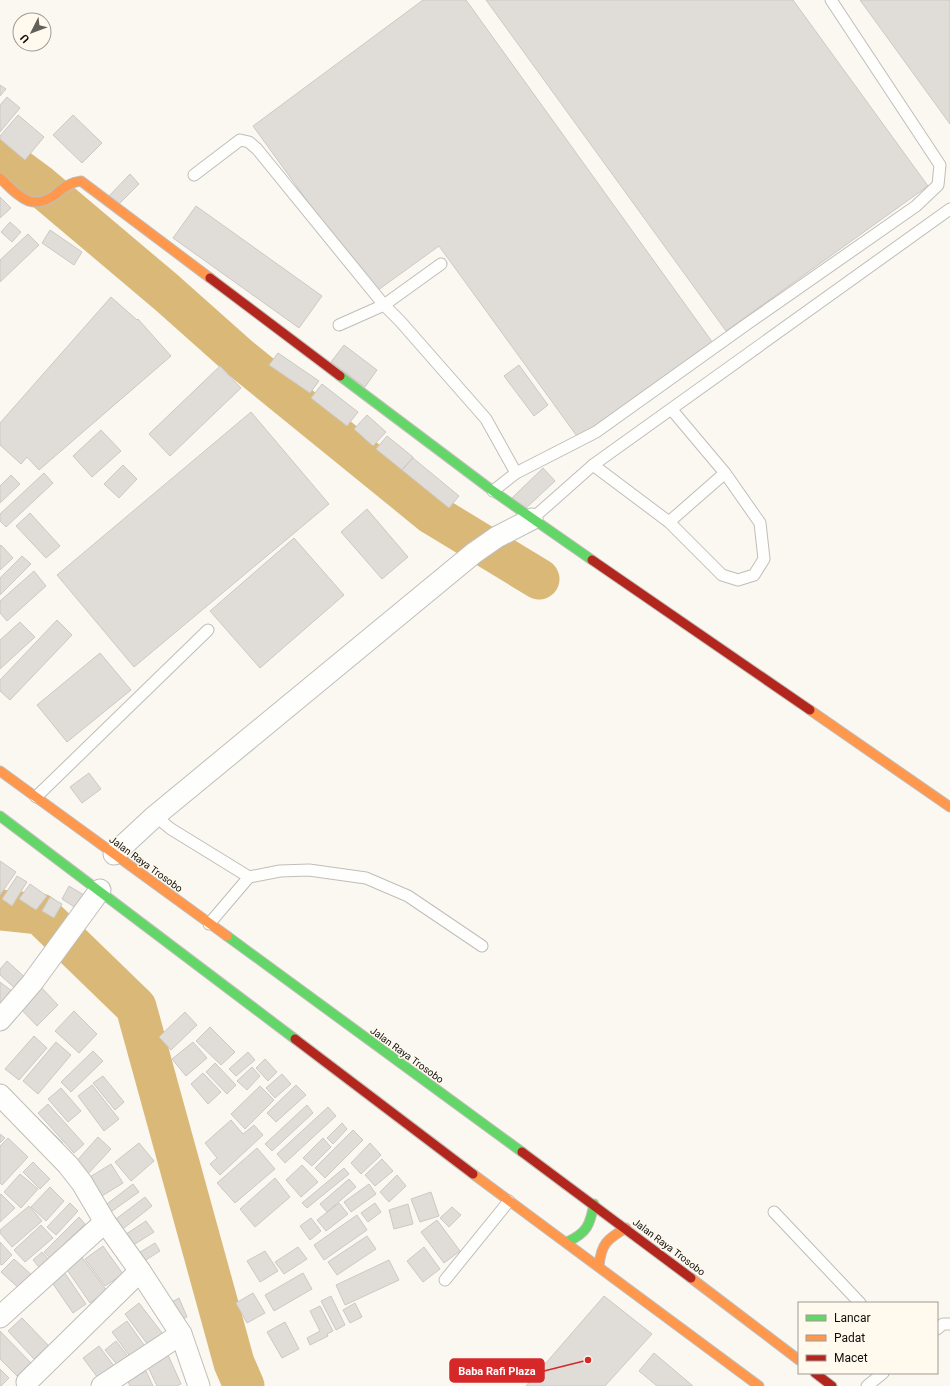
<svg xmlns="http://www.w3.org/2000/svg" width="950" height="1386" font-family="Roboto,sans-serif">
<rect width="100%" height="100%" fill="#fbf8f2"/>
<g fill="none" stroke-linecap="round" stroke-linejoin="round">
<g stroke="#dab978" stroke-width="41">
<path d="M0 156 38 184 166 292 239 357 432 514 539 579"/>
<path d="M0 910 40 914 136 1007 234 1363 244 1386"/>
</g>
</g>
<g fill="#e0ddd8" stroke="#ccc9c5">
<path d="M423 0H466L713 343 579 439 439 246 374 293 253 126Z"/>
<path d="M486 0H793L928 186 726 331Z"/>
<path d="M860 0H950V124Z"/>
<path d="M0 85 6 89 0 96Z"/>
<path d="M7 97 20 108 0 132V105Z"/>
<path d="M18 115 44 137 25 160 0 139V136Z"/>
<path d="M73 115 102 143 82 163 53 135Z"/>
<path d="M130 174 139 184 118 205 109 196Z"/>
<path d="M0 197 11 208 0 218Z"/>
<path d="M196 206 322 296 299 328 173 238Z"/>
<path d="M10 222 21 232 12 242 1 232Z"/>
<path d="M50 230 82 252 74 265 42 243Z"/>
<path d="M28 234 39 245 0 282V260Z"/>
<path d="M111 297 137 320 138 319 171 356 39 470 27 457 21 464 0 445V423Z"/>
<path d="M344 345 377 370 365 387 331 362Z"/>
<path d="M278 353 319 381 310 393 269 365Z"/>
<path d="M519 365 548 405 534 416 504 376Z"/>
<path d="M220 366 241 388 170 456 149 434Z"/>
<path d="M322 384 358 412 347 426 311 398Z"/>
<path d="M251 412 329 504 134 667 57 575Z"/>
<path d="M367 415 386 432 373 446 354 429Z"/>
<path d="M101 430 121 451 92 477 73 456Z"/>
<path d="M387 436 413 457 402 470 376 449Z"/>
<path d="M413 458 459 496 449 508 402 470Z"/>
<path d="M123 465 137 479 119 498 104 484Z"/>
<path d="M543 468 555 481 524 510 512 498Z"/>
<path d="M44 473 53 483 6 527 0 521V514Z"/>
<path d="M11 475 20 484 0 503V486Z"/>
<path d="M367 509 408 557 382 579 341 532Z"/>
<path d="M30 513 60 546 46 558 16 526Z"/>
<path d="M294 538 344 595 260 668 210 611Z"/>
<path d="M1 545 13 558 0 570V546Z"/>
<path d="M22 556 31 564 0 595V578Z"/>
<path d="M34 571 46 586 7 621 0 613V601Z"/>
<path d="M57 620 72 635 10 700 0 691V680Z"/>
<path d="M20 622 35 637 0 669V640Z"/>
<path d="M100 653 131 690 67 742 37 705Z"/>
<path d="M89 773 101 789 82 803 70 787Z"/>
<path d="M0 861 16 872 0 895Z"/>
<path d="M17 876 27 882 12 906 2 899Z"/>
<path d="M30 884 47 896 36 910 19 899Z"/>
<path d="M69 886 84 895 76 908 62 899Z"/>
<path d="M50 897 62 904 54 918 42 911Z"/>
<path d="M7 961 28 980 18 991 0 975V969Z"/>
<path d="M0 982 16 994 0 1006Z"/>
<path d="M40 986 58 1005 37 1026 19 1007Z"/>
<path d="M74 1011 97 1034 79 1053 55 1031Z"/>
<path d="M185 1012 197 1025 171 1050 159 1037Z"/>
<path d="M210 1027 235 1052 221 1065 196 1041Z"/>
<path d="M34 1036 47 1048 19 1080 5 1069Z"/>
<path d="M56 1042 71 1055 38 1094 23 1081Z"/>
<path d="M193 1042 207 1058 186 1076 172 1059Z"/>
<path d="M93 1051 103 1061 71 1092 61 1082Z"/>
<path d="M248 1052 255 1060 236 1076 229 1069Z"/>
<path d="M265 1059 277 1072 268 1081 256 1068Z"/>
<path d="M215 1063 236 1085 227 1094 206 1072Z"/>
<path d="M252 1067 260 1076 247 1090 237 1081Z"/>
<path d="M203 1073 221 1092 208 1104 191 1084Z"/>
<path d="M282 1074 291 1084 275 1098 266 1088Z"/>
<path d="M103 1076 124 1102 115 1110 93 1083Z"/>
<path d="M92 1085 119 1119 104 1131 78 1096Z"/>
<path d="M296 1085 306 1095 276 1122 267 1113Z"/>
<path d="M260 1086 274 1100 245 1129 231 1114Z"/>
<path d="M61 1088 81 1111 68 1122 48 1099Z"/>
<path d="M48 1104 84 1144 74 1153 38 1113Z"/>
<path d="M307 1105 313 1113 272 1151 265 1144Z"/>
<path d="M328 1107 336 1116 285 1163 277 1154Z"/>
<path d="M34 1114 63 1143 58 1148 29 1118Z"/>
<path d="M231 1120 243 1134 254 1125 263 1135 220 1175 210 1164 217 1158 205 1143Z"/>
<path d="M342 1123 347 1129 333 1144 327 1138Z"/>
<path d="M353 1130 363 1140 325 1178 315 1168Z"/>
<path d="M0 1134 5 1138 0 1143Z"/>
<path d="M98 1137 111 1149 86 1176 73 1165Z"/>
<path d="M8 1138 28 1157 2 1185 0 1183V1146Z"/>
<path d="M323 1138 331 1147 312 1166 303 1158Z"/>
<path d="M139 1143 154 1161 131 1181 115 1162Z"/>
<path d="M370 1143 381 1155 361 1174 351 1163Z"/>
<path d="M257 1148 275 1169 235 1203 217 1183Z"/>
<path d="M382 1159 393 1171 375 1186 365 1175Z"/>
<path d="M33 1162 50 1179 40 1189 23 1172Z"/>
<path d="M111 1164 123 1183 102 1196 90 1177Z"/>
<path d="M302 1165 318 1182 301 1197 286 1180Z"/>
<path d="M344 1168 349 1174 307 1208 302 1203Z"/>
<path d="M20 1174 38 1189 21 1208 4 1192Z"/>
<path d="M397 1175 406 1186 389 1202 380 1192Z"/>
<path d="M275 1178 290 1197 255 1227 240 1209Z"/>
<path d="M349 1179 356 1187 327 1212 320 1204Z"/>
<path d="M133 1184 139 1192 108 1214 103 1207Z"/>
<path d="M369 1184 376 1194 351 1212 344 1202Z"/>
<path d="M50 1187 64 1201 46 1221 31 1207Z"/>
<path d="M431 1192 439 1216 420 1222 411 1199Z"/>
<path d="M1 1194 15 1208 0 1222V1195Z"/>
<path d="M145 1197 152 1206 119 1232 112 1222Z"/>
<path d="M70 1203 78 1211 56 1235 47 1227Z"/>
<path d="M339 1203 348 1214 326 1231 317 1220Z"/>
<path d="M375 1203 381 1212 368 1222 361 1213Z"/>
<path d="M408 1204 413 1224 394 1229 389 1210Z"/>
<path d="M29 1206 42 1221 12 1247 0 1233V1230Z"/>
<path d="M452 1207 461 1215 449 1227 440 1218Z"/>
<path d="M357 1215 367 1230 324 1260 314 1245Z"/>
<path d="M79 1217 85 1224 50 1258 44 1252Z"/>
<path d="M311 1218 321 1231 310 1240 300 1226Z"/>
<path d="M437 1220 460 1251 444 1263 421 1232Z"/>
<path d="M146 1221 154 1232 127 1249 120 1238Z"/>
<path d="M41 1225 53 1238 25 1262 14 1250Z"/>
<path d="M367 1236 376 1249 337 1275 328 1262Z"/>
<path d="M0 1242 12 1255 2 1265 0 1264Z"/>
<path d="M155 1243 160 1251 138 1265 132 1257Z"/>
<path d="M103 1246 123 1274 105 1286 85 1259Z"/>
<path d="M298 1247 307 1259 284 1274 275 1262Z"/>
<path d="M424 1247 440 1269 423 1282 407 1261Z"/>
<path d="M265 1251 278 1271 260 1282 247 1261Z"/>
<path d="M42 1252 53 1264 44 1273 33 1260Z"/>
<path d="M81 1256 107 1291 90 1303 65 1267Z"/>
<path d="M14 1259 34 1277 22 1291 1 1272Z"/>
<path d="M389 1260 399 1280 345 1305 336 1285Z"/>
<path d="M62 1269 86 1304 73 1313 49 1278Z"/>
<path d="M303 1273 312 1289 274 1311 265 1295Z"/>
<path d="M253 1293 265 1313 247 1323 236 1303Z"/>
<path d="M331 1296 345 1325 336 1330 321 1301Z"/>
<path d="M604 1296 652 1334 605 1386H526Z"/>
<path d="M179 1298 187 1317 178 1321 170 1303Z"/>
<path d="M139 1303 166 1338 151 1349 125 1314Z"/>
<path d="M355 1303 362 1317 350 1323 343 1310Z"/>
<path d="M320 1306 333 1331 327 1334 328 1336 310 1345 307 1338 320 1331 310 1311Z"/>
<path d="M22 1318 49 1346 34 1359 8 1331Z"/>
<path d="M127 1321 149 1352 134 1362 112 1332Z"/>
<path d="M285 1322 299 1349 282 1358 267 1332Z"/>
<path d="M0 1331 31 1363 17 1376 0 1359Z"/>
<path d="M116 1341 130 1359 119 1367 105 1350Z"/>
<path d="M99 1346 117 1370 101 1382 83 1358Z"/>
<path d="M654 1353 693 1386H657L639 1371Z"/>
<path d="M168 1355 181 1384 176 1386H157L147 1365Z"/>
<path d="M0 1369 9 1378 1 1386H0Z"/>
<path d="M146 1371 153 1386H130L127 1380Z"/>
</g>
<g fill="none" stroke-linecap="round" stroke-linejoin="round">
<defs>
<g id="lane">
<path d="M194 175 240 140 249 142 257 149 384 305 400 321 486 419 516 473 493 491"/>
<path d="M339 325 384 305 441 264"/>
<path d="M593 465 669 522 722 575 738 580 754 575 764 559 760 523 725 473 672 410"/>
<path d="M516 473 596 432 747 324 916 206 938 185 940 165 831 0"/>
<path d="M532 519 593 465 950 209"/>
<path d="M669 522 725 473"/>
<path d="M36 797 208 630"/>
<path d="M155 816 171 829 249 877 280 871 309 870 366 878 408 896 482 946"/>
<path d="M209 924 249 877"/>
<path d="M774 1212 860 1303"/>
<path d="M445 1280 509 1201"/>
<path d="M937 1329 943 1324H950"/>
<path d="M867 1386 883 1373"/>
</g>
<g id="street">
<path d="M114 854 155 816 474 553 497 537 532 519"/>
<path d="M0 1020 32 983 100 890"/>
<path d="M0 1095 68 1165 82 1183 105 1222 140 1271 181 1334 199 1386"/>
<path d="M0 1317 105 1222"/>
<path d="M27 1382 140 1271"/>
<path d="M102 1386 181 1334"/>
</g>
<g id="fast">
<path d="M340 376 493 491 592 560"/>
<path d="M0 816 295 1039"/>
<path d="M227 936 522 1152"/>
<path d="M567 1242C587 1233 590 1225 594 1204"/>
</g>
<g id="slow">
<path d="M0 178C18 195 31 213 56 194 64 187 71 182 81 181L210 278"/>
<path d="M810 710 950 807"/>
<path d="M0 771 227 936"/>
<path d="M473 1174 759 1386"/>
<path d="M599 1266C601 1244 607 1239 626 1228"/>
<path d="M691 1278 799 1360"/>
</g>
<g id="jam">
<path d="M210 278 340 376"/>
<path d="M592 560 810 710"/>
<path d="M295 1039 473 1174"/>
<path d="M522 1152 691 1278"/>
<path d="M815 1373 832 1386"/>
</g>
</defs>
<use href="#lane" stroke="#c0beb9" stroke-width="13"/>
<use href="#street" stroke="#c0beb9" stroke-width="23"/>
<use href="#fast" stroke="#c0beb9" stroke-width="11"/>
<use href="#slow" stroke="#c0beb9" stroke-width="11"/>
<use href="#jam" stroke="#c0beb9" stroke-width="11"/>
<use href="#lane" stroke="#fefefd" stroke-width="11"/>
<use href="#street" stroke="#fefefd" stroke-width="21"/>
<use href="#fast" stroke="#63d668" stroke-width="9"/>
<use href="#slow" stroke="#ff974d" stroke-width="9"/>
<use href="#jam" stroke="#b3261e" stroke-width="9"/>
</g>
<g text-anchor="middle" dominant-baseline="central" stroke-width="3" stroke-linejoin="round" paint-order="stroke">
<g font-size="10" fill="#100e0a" stroke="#fff9ee">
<text transform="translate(146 864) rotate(36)">Jalan Raya Trosobo</text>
<text transform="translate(407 1055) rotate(36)">Jalan Raya Trosobo</text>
<text transform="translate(669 1247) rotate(37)">Jalan Raya Trosobo</text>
</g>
</g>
<path fill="none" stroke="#d62828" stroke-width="1.5" d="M588 1360L544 1371"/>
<circle fill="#d62828" stroke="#fff9ee" stroke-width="1.5" cx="588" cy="1360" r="4"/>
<rect fill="#d62828" stroke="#d62828" stroke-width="1.5" x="450" y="1359" width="94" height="23" rx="4"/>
<g font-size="11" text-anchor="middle" font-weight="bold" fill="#fff">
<text x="497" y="1375">Baba Rafi Plaza</text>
</g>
<rect x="798" y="1302" width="140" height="72" fill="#fff9ee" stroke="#9f9b93"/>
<rect x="806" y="1315" width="20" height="6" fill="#63d668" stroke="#9f9b93"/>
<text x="834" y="1322" font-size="12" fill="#100e0a">Lancar</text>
<rect x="806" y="1335" width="20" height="6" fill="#ff974d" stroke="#9f9b93"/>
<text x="834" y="1342" font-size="12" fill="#100e0a">Padat</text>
<rect x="806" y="1355" width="20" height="6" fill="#b3261e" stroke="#9f9b93"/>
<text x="834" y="1362" font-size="12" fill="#100e0a">Macet</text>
<g transform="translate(32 32) rotate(228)"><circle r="19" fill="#fff9ee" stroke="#9f9b93"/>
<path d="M0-3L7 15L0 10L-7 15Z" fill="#62605b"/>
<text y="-6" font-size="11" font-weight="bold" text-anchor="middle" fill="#100e0a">U</text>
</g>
</svg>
